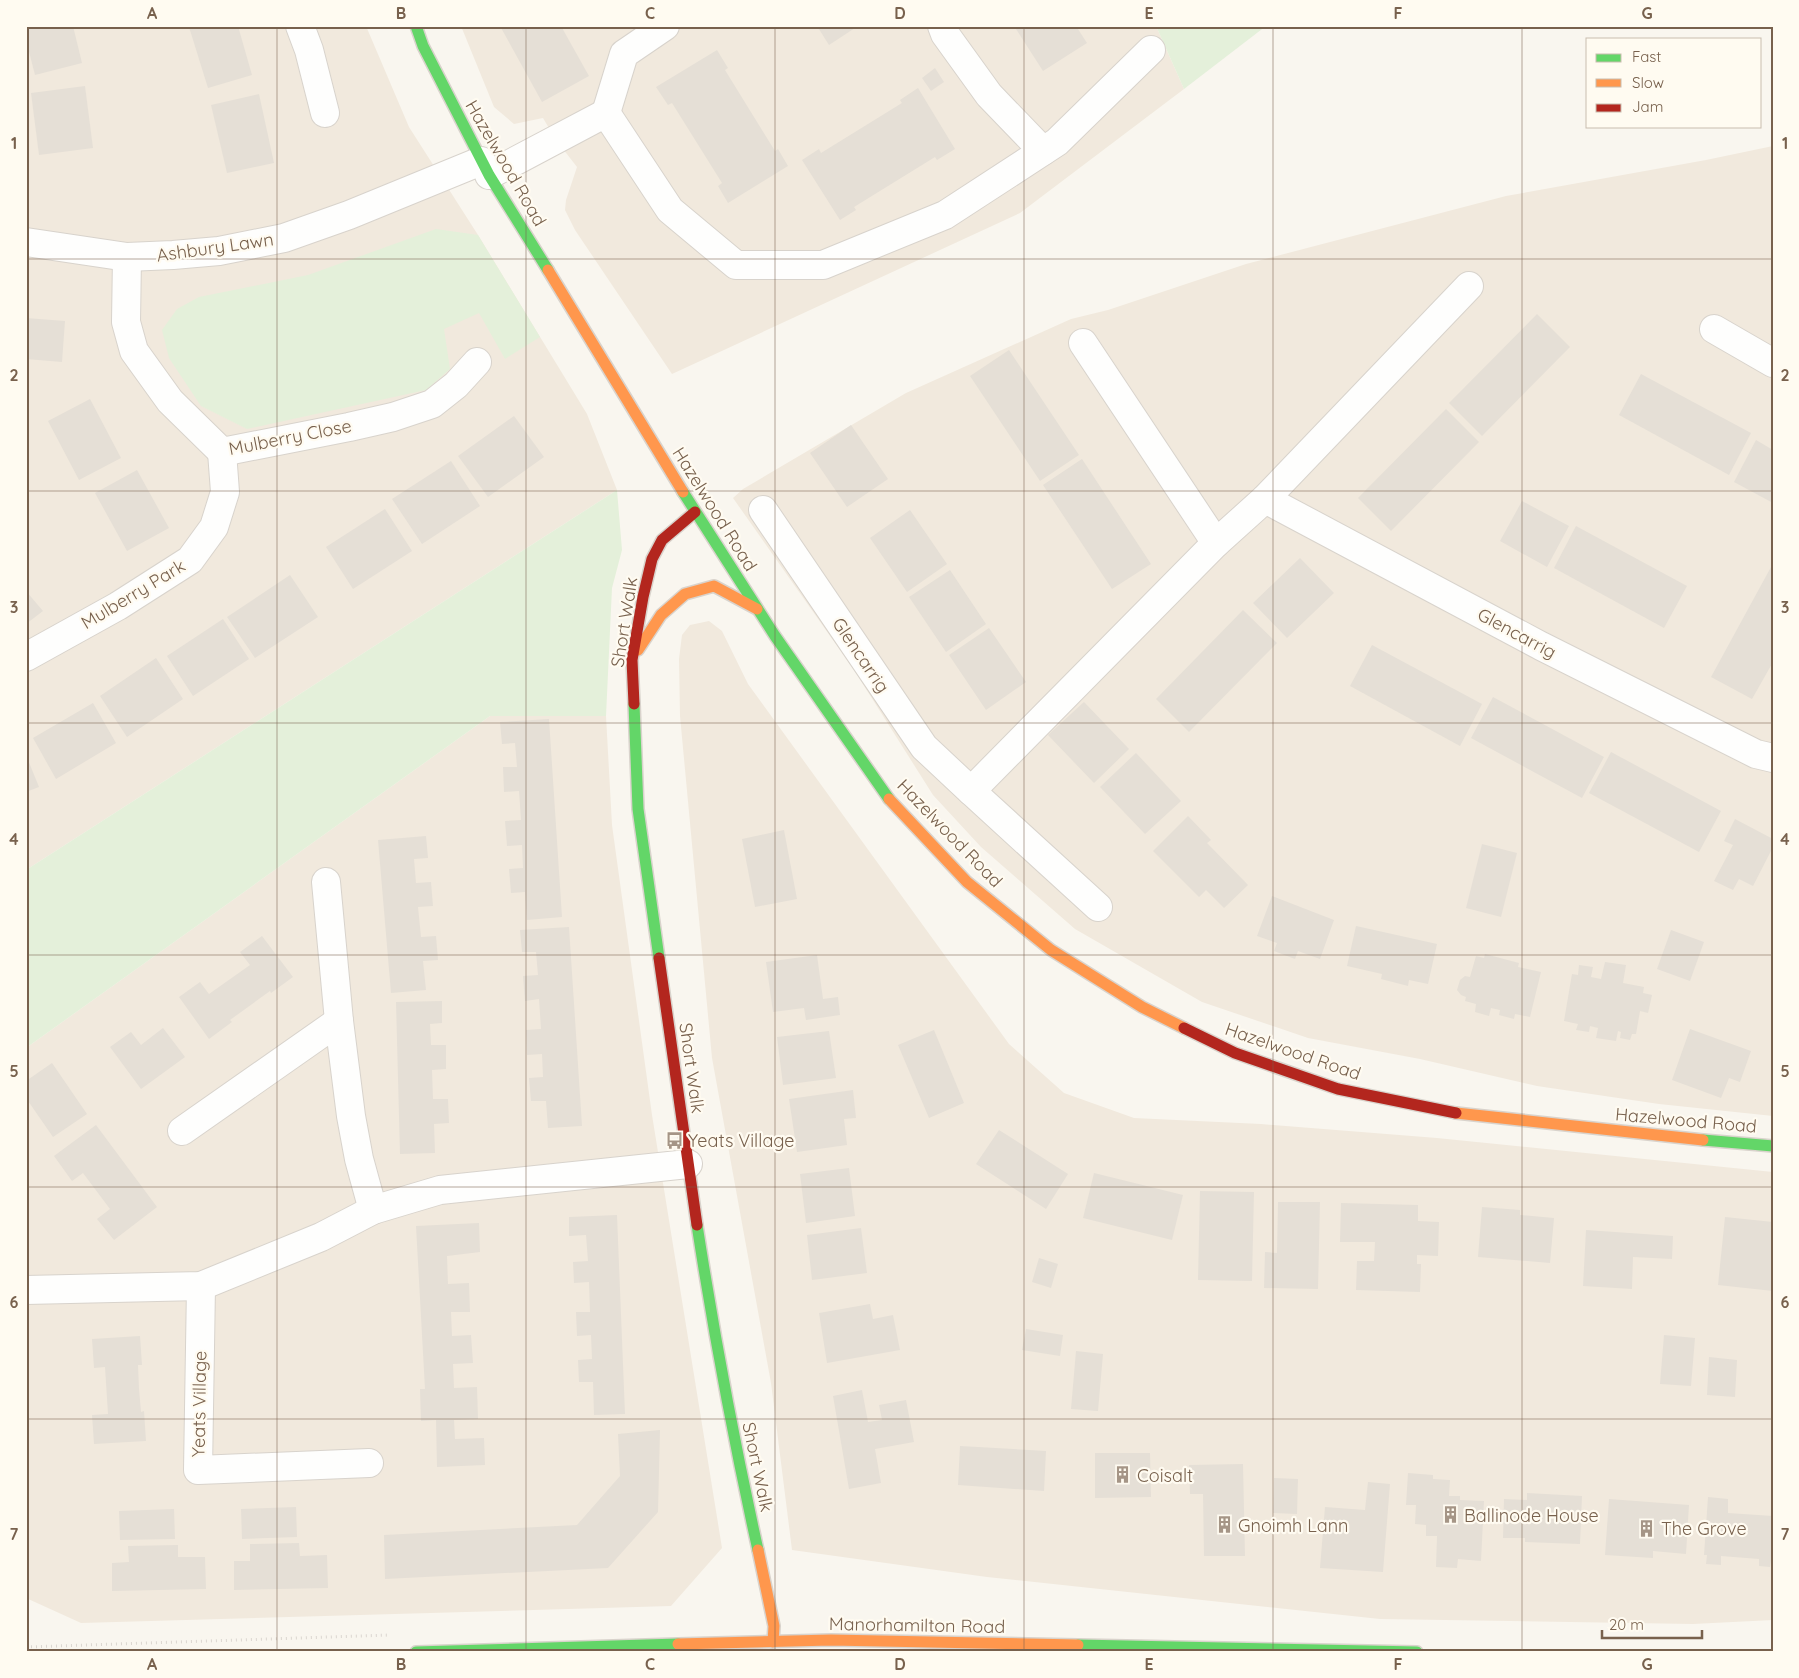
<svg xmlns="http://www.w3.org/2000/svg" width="1799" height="1678" font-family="Quicksand,sans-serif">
<rect width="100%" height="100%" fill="#f9f6ef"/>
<g fill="#f1e9dd">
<path d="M26 26H366L409 127 478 235 587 414 617 490 26 870Z"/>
<path d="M461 26H1156L1184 89 1020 213 672 374 575 230 565 210 566 200 577 167 556 140 543 118 514 124 494 107Z"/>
<path d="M1773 146V1116L1659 1104 1537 1086 1420 1059 1308 1038 1202 1002 1075 929 981 847 933 795 854 670 733 498 743 489 906 393 1071 319 1108 310 1246 264 1506 196 1706 160Z"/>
<path d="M709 621 722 631 748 684 1009 1044 1064 1093 1134 1118 1261 1124 1437 1138 1773 1172V1620L1693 1624 1380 1619 987 1577 792 1550 771 1383 712 1058 680 716 679 659 682 635 690 625Z"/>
<path d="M490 716H606L612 825 652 1115 722 1548 671 1606 81 1623 26 1598V1048Z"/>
</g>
<g fill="#e4f0da">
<path d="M1156 26H1266L1184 89Z"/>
<path d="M436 229 478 235 540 337 505 359 479 313 444 329 450 369 426 390 247 429 201 406 169 358 162 330 177 309 199 297 308 275Z"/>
<path d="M617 490 622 550 612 588 606 716H490L26 1048V870Z"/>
</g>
<g fill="#e5dfd6">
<path d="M26 26H73L82 63 35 75 26 40Z"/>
<path d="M238 26 252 75 208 88 189 27Z"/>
<path d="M500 26H561L589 76 542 102Z"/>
<path d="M817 26H858L829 45Z"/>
<path d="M1014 26H1076L1087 43 1043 71Z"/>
<path d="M717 50 728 68 725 70 775 151 778 149 788 166 728 203 718 186 722 183 672 103 668 105 656 87Z"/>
<path d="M935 68 944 82 931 91 922 78Z"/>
<path d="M85 86 93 148 39 155 31 93Z"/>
<path d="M918 88 955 149 937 160 935 157 854 207 856 210 840 220 802 160 819 149 821 153 902 103 900 100Z"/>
<path d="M259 94 274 163 227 173 211 105Z"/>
<path d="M1537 314 1570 347 1482 436 1449 403Z"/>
<path d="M26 318 65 321 62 362 26 359Z"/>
<path d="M1009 350 1079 455 1040 481 970 376Z"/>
<path d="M1641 374 1751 433 1729 475 1619 415Z"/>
<path d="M90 399 121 458 79 480 48 421Z"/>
<path d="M1446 409 1479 442 1391 531 1358 498Z"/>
<path d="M514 416 544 457 488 497 458 456Z"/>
<path d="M851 425 888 479 847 507 810 453Z"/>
<path d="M1756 440 1773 450V503L1734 482Z"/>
<path d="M1082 459 1151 564 1112 589 1043 485Z"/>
<path d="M451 461 480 506 422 544 392 499Z"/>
<path d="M137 470 169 528 127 551 95 493Z"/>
<path d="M1522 501 1569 526 1547 567 1500 541Z"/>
<path d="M385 509 412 551 353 589 326 547Z"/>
<path d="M910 510 947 564 907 592 870 538Z"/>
<path d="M1576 526 1687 586 1664 628 1554 568Z"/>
<path d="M1300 558 1334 593 1287 638 1253 603Z"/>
<path d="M1771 567 1773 568V662L1752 699 1711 677Z"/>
<path d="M950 570 986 624 946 652 909 597Z"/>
<path d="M290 575 318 617 255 658 227 617Z"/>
<path d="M26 591 43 611 26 624Z"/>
<path d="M1243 610 1277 643 1189 732 1156 699Z"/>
<path d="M223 619 249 659 193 696 167 656Z"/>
<path d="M989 628 1026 682 986 710 949 655Z"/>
<path d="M1372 645 1482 704 1460 746 1350 686Z"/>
<path d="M156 658 183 699 127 737 100 696Z"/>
<path d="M1493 697 1604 757 1582 798 1471 738Z"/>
<path d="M1084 702 1129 749 1094 783 1048 735Z"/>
<path d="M93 703 116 743 56 779 33 738Z"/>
<path d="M549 719 562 917 527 920 525 892 511 893 509 869 523 868 522 845 507 846 505 821 521 820 519 791 504 792 503 767H517L515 743 502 744 500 722Z"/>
<path d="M1611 752 1721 811 1699 852 1589 793Z"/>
<path d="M1136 753 1181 801 1145 834 1100 787Z"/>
<path d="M26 755 39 787 26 792Z"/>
<path d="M1188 816 1211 840 1207 843 1248 885 1224 908 1206 890 1199 897 1153 851Z"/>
<path d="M1735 819 1773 839V847L1753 886 1739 879 1733 890 1714 881 1733 845 1724 841Z"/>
<path d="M784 830 797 899 755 907 742 839Z"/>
<path d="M426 836 428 858 414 859 416 883 431 882 433 906 418 907 421 937 436 936 438 960 423 961 426 990 391 993 378 840Z"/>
<path d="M1482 844 1517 853 1501 917 1466 908Z"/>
<path d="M1272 896 1334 920 1320 959 1298 951 1295 959 1274 951 1277 943 1257 936Z"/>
<path d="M1356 926 1437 944 1428 984 1409 980 1408 986 1381 979 1382 974 1347 966Z"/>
<path d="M569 927 582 1126 548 1128 546 1101H531L529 1078 543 1077 542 1054 527 1055 526 1030 541 1029 539 999 525 1001 523 976 538 975 536 952H522L520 930Z"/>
<path d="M1671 930 1704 942 1690 981 1657 969Z"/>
<path d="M262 936 293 977 271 993 270 991 230 1020 232 1022 209 1039 179 997 200 982 209 994 250 965 240 952Z"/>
<path d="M1485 954 1519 963 1518 967 1541 972 1530 1017 1515 1014 1514 1019 1499 1015 1500 1010 1491 1008 1489 1016 1475 1012 1476 1004 1465 1001 1466 997 1461 995 1457 990 1460 980 1465 976 1470 977 1476 956 1484 958Z"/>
<path d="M817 955 823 999 838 997 840 1015 806 1020 804 1008 773 1012 766 962Z"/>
<path d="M1605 962 1626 965 1623 983 1644 987 1643 993 1652 995 1648 1013 1640 1011 1636 1034H1632L1630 1040 1620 1038 1621 1032 1618 1031 1616 1041 1596 1038 1598 1028 1590 1026 1589 1032 1576 1030 1578 1024 1564 1021 1572 974 1578 975 1579 965 1593 967 1591 977 1601 979Z"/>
<path d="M442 1001V1023L430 1024 431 1045H446V1069L432 1070 433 1099H448L449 1123 434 1124 435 1153 400 1154 396 1002Z"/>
<path d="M163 1028 185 1057 141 1089 110 1047 131 1032 141 1045Z"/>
<path d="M1690 1029 1751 1051 1740 1082 1729 1078 1721 1098 1672 1080Z"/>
<path d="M934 1030 964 1103 929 1118 898 1045Z"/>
<path d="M829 1031 836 1078 783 1085 777 1037Z"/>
<path d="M52 1063 87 1114 53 1137 26 1098V1081Z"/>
<path d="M853 1090 856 1118 844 1119 847 1145 797 1152 789 1099Z"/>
<path d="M96 1125 157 1207 114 1240 97 1219 110 1209 83 1173 72 1181 54 1156Z"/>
<path d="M999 1130 1068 1174 1046 1209 976 1164Z"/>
<path d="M849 1168 855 1216 806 1223 800 1174Z"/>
<path d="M1094 1173 1183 1195 1172 1240 1083 1218Z"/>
<path d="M1200 1191 1254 1192 1252 1281 1198 1280Z"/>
<path d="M1278 1202H1320L1318 1289 1264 1288 1265 1252 1277 1253Z"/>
<path d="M1341 1203 1418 1205V1221L1439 1222 1438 1256 1417 1255V1264H1421L1420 1292 1356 1290 1357 1261H1374L1375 1242H1340Z"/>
<path d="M1482 1207 1520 1210V1215L1554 1218 1550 1263 1478 1257Z"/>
<path d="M617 1215 625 1414 594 1415 593 1382H579L578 1360 592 1359 591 1335 577 1336 576 1312H590L589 1282 574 1283 573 1262 588 1261 586 1235 569 1236V1217Z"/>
<path d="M1725 1217 1773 1222V1291L1718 1285Z"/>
<path d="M479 1223 480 1252 447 1256 448 1284 469 1283 470 1312H451L452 1336 471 1335 473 1363 453 1364 454 1388 477 1387 478 1419 454 1420 455 1439 484 1438 485 1465 437 1467 436 1420 421 1421 420 1389H425L416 1226Z"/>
<path d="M861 1228 867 1273 812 1280 807 1235Z"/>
<path d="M1586 1230 1673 1236 1672 1259 1633 1257 1632 1289 1583 1286Z"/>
<path d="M1039 1258 1058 1264 1051 1288 1032 1282Z"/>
<path d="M870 1304 873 1319 893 1315 900 1350 827 1363 819 1313Z"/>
<path d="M1026 1329 1063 1335 1060 1356 1022 1350Z"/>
<path d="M1664 1335 1695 1338 1691 1386 1660 1384Z"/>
<path d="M140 1336 142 1365H138L139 1389 141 1412 144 1411 146 1441 94 1444 92 1415 108 1414 105 1367 94 1368 92 1339Z"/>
<path d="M1076 1351 1103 1354 1098 1411 1071 1409Z"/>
<path d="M1709 1357 1737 1360 1735 1397 1707 1395Z"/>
<path d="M862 1390 868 1422 882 1420 879 1405 906 1400 914 1442 875 1449 881 1483 849 1489 833 1396Z"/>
<path d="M660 1430 658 1512 608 1568 385 1579 384 1535 577 1525 620 1476 618 1434Z"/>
<path d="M960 1446 1046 1451 1044 1491 958 1485Z"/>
<path d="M1095 1453H1150L1151 1497 1095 1498Z"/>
<path d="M1243 1464 1245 1556H1204L1203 1494H1190L1189 1465Z"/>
<path d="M1408 1473 1433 1475V1479L1450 1480 1449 1496H1460V1500L1484 1501 1481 1561 1458 1559 1457 1568 1436 1567 1437 1536H1426V1525L1415 1524 1416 1505H1406Z"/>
<path d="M1274 1478 1298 1479 1297 1514 1273 1513Z"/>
<path d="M1368 1482 1390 1484 1383 1572 1320 1568 1325 1507 1365 1510Z"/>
<path d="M1527 1493 1582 1496 1580 1544 1525 1542V1538H1503L1504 1499 1527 1500Z"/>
<path d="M1708 1497 1728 1499V1513L1773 1516V1560H1771L1770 1567 1759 1566V1559L1721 1556V1565L1706 1564 1707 1555H1704Z"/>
<path d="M1609 1499 1689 1505 1686 1554 1653 1551V1558L1605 1555Z"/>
<path d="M296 1507 297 1537 242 1539 241 1509Z"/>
<path d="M174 1509 175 1539 120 1540 119 1511Z"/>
<path d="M299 1543 300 1556 327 1555 328 1588 234 1590V1561H250V1544Z"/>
<path d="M178 1545V1557H205L206 1589 112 1591V1563L129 1562 128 1546Z"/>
</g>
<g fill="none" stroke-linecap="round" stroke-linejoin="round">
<defs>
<g id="street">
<path d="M300 26 309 50 325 113"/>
<path d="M942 26 945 34 989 95 1043 151"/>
<path d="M606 113 624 54 665 26"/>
<path d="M489 175 606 113 670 210 736 265H823L945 215 1057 142 1151 50"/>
<path d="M26 242 127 257 173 255 219 251 284 238 349 215 481 161"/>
<path d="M127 257 126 322 134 351 170 401 222 452 349 427 393 417 432 404 456 385 477 362"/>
<path d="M1714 329 1773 363"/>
<path d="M1083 343 1216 543"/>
<path d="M1265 499 1469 286"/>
<path d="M763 510 924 747 971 791"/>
<path d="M26 657 118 606 190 560 214 527 225 492 222 452"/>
<path d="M326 882 339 1021 351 1116 359 1159 373 1210"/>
<path d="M1098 907 971 791 1216 543 1265 499 1541 646 1756 754 1773 758"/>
<path d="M182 1131 339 1021"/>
<path d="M201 1286 198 1470 369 1463"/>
<path d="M26 1290 201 1286 321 1237 373 1210 440 1190 688 1164"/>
</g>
<g id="fast">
<path d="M416 26 423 46 489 175 548 270"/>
<path d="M683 492 775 636 889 799"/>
<path d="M634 704 638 809 659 958"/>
<path d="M1703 1140 1773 1146"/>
<path d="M697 1225C714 1334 734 1442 758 1550"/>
<path d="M1078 1645 1417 1652"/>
<path d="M416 1652 678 1644"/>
</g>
<g id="slow">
<path d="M548 270 683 492"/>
<path d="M638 650 661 615 685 594 714 586 757 609"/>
<path d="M889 799 967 882 1051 950 1142 1007 1184 1028"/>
<path d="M1456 1113 1703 1140"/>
<path d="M758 1550 774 1626 773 1642"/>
<path d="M678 1644 831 1640 1078 1645"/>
</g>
<g id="jam">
<path d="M634 704 632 660 643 597 652 559 662 540 695 512"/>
<path d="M659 958 697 1225"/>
<path d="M1184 1028 1235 1053 1338 1089 1456 1113"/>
</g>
</defs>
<use href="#street" stroke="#d8d3cc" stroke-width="30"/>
<use href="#fast" stroke="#d9d3cc" stroke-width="14"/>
<use href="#slow" stroke="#d9d3cc" stroke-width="14"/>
<use href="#jam" stroke="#d9d3cc" stroke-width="14"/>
<path stroke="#dbd6d0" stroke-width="3" stroke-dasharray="1 4" stroke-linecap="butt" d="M26 1647 390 1635"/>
<use href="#street" stroke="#fefefd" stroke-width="28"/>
<use href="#fast" stroke="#63d668" stroke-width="11"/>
<use href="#slow" stroke="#ff974d" stroke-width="11"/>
<use href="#jam" stroke="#b3261e" stroke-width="11"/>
</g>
<path fill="none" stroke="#78614d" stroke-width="1" stroke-opacity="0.55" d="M277 26V1652M526 26V1652M775 26V1652M1024 26V1652M1273 26V1652M1522 26V1652M26 259H1773M26 491H1773M26 723H1773M26 955H1773M26 1187H1773M26 1419H1773"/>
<defs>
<symbol id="bus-bare" viewBox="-9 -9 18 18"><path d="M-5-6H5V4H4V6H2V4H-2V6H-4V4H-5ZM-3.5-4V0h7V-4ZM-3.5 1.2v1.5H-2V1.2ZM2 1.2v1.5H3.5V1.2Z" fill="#a59586" stroke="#fffbf1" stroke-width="2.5" paint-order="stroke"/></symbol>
<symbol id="building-bare" viewBox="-9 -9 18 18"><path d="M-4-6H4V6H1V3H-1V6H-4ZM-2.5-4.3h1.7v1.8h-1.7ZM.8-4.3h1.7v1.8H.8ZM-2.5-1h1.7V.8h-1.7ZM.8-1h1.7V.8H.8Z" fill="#a59586" stroke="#fffbf1" stroke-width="2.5" paint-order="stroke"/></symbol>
</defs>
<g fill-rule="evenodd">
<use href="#bus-bare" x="662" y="1128" width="25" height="25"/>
<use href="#building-bare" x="1110" y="1462" width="25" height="25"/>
<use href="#building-bare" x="1438" y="1502" width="25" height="25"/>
<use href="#building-bare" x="1212" y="1512" width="25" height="25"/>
<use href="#building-bare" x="1634" y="1516" width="25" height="25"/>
</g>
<g text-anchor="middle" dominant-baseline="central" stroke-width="4.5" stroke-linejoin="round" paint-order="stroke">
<g font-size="18" fill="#78614d" stroke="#fffbf1">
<text transform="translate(506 163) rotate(60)">Hazelwood Road</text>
<text transform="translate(215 247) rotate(-8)">Ashbury Lawn</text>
<text transform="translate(290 437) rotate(-11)">Mulberry Close</text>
<text transform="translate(715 509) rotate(58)">Hazelwood Road</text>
<text transform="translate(133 594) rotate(-31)">Mulberry Park</text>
<text transform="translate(624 622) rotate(-81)">Short Walk</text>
<text transform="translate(1517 633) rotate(28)">Glencarrig</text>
<text transform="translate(861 655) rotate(56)">Glencarrig</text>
<text transform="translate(950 833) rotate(46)">Hazelwood Road</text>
<text transform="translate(1293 1051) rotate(19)">Hazelwood Road</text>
<text transform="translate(692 1068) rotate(82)">Short Walk</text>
<text transform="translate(1686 1120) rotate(5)">Hazelwood Road</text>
<text transform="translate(199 1404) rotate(-89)">Yeats Village</text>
<text transform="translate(758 1467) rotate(78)">Short Walk</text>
<text transform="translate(917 1625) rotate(1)">Manorhamilton Road</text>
</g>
<g font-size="18" fill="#78614d" stroke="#fffbf1" text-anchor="start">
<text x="688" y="1140">Yeats Village</text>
<text x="1137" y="1475">Coisalt</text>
<text x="1464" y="1515">Ballinode House</text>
<text x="1238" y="1525">Gnoimh Lann</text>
<text x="1661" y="1528">The Grove</text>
</g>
</g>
<rect width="1799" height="1678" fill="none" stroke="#fffbf1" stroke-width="55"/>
<rect x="1586" y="38" width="175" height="90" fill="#fffbf1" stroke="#c9bdaf"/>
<rect x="1596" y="54" width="25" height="8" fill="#63d668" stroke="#c9bdaf"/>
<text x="1632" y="62" font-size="15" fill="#78614d">Fast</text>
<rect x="1596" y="79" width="25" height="8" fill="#ff974d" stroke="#c9bdaf"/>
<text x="1632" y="88" font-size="15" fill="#78614d">Slow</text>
<rect x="1596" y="104" width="25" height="8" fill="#b3261e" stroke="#c9bdaf"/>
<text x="1632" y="112" font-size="15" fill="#78614d">Jam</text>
<path d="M1602 1630v8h100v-8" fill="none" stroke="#78614d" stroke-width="2.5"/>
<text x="1609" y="1630" font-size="15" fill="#78614d" stroke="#fffbf1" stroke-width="4" paint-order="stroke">20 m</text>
<rect x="28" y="28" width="1744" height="1622" fill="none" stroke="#78614d" stroke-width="2"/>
<g font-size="16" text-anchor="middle" font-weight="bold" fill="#78614d">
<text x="152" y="19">A</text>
<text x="401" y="19">B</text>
<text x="650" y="19">C</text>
<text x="900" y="19">D</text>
<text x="1149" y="19">E</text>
<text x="1398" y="19">F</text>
<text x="1647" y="19">G</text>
<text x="14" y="149">1</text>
<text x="1785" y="149">1</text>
<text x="14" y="381">2</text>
<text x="1785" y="381">2</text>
<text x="14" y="613">3</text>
<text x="1785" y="613">3</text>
<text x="14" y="845">4</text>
<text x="1785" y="845">4</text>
<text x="14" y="1077">5</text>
<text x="1785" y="1077">5</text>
<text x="14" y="1308">6</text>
<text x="1785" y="1308">6</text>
<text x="14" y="1540">7</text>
<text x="1785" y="1540">7</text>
<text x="152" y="1670">A</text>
<text x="401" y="1670">B</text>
<text x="650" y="1670">C</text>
<text x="900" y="1670">D</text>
<text x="1149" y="1670">E</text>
<text x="1398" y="1670">F</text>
<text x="1647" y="1670">G</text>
</g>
</svg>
